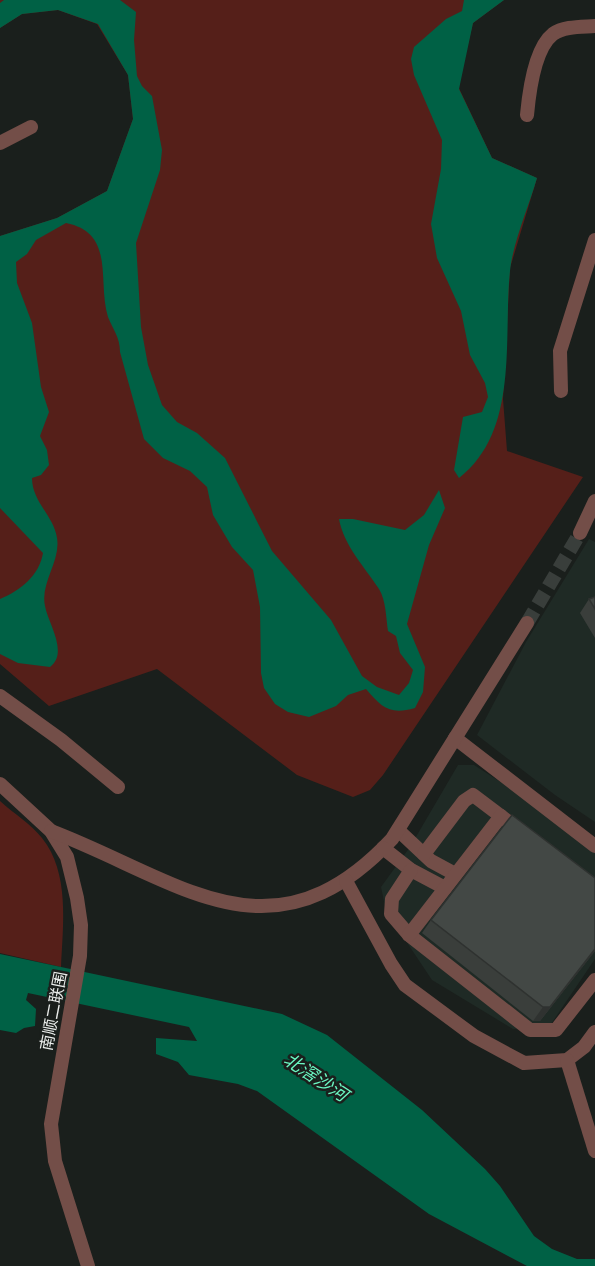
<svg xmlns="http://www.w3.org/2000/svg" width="595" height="1266" font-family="Quicksand,'Noto Sans SC',sans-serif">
<rect width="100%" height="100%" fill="#1a1f1c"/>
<g fill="#1f2a25">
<path d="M589 539 595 542V822L555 795 477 735 526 642Z"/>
<path d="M458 765H474L595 842V959L549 1027 513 1029 432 980 386 911 381 887 410 847Z"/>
</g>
<g fill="#551f19">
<path d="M0 0H504L473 23 458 86 492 158 537 178 510 268 503 399 507 451 583 477 383 775 370 790 353 797 297 775 157 669 49 706 0 664V236L57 218 107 191 133 119 128 75 97 24 58 10 22 14 0 28Z"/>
<path d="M0 801C13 813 31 824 42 838 70 873 63 925 61 967L0 953Z"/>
</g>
<g fill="#006145">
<path d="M4 0H120L136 12 134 40 137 76 142 86 152 96 162 150 160 170 136 243 141 327 148 365 162 405 177 422 197 433 225 458 272 551 331 620 362 676 377 687 399 695 409 683 413 670 400 653 396 636 388 631C386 618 386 600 379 589 364 566 344 546 339 519H353L405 530 424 515 439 490 445 508 429 545 407 624 425 667 423 692 415 708C390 715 382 708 366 689L348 695 336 706 309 717 288 712 275 704 264 688 261 673 260 607 253 570 232 547 213 515 207 487 190 471 163 458 144 439 120 352C120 337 113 330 108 317 97 281 116 233 66 223L36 240 27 254 16 262 17 283 32 323 41 387 49 412 40 436 47 450 49 465 41 475 32 478C32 502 54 516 57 538 61 561 40 583 45 606 48 623 69 653 50 667L18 663 0 654V599C21 590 39 576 43 553L0 508V236L57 218 107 191 133 119 128 75 98 24 58 10 22 14 0 28V3Z"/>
<path d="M464 0H504L473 23 459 89 492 158 537 178C529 206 513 242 510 271 503 338 520 431 459 478L454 470 463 417 482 412 488 397 485 383 470 355 461 311 437 258 431 224 441 169 442 140 414 75 411 59 414 47 446 19 462 11Z"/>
<path d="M0 954 282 1014 327 1035 422 1110 485 1169 500 1186 534 1236 552 1249 577 1259H595V1266H527L508 1256 429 1214 257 1091 238 1084 189 1075 178 1062 156 1054V1038L197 1041 189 1027 28 993 26 1000 36 1009 35 1026 24 1028 16 1033 0 1030Z"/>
</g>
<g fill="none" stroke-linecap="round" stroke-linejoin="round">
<path stroke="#393e3b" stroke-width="14" stroke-dasharray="14 7" stroke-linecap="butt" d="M527 623 580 533"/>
<g stroke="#734e48" stroke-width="14">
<path d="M527 115C529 93 534 49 553 34 564 26 582 27 595 26"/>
<path d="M0 143 31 127"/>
<path d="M561 391 560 351 595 240"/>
<path d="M580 533 595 501"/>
<path d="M0 696 61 740 118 787"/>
<path d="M455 738 595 846"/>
<path d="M0 784 51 831 67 857 77 898 81 925 80 956 51 1124 55 1161 88 1266"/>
<path d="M398 830 431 861 455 874"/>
<path d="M51 831C180 880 271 968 392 839L527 623"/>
<path d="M383 848 411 870 445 888"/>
<path d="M424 854 464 801 473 795 522 832"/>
<path d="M411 870 392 899 391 914 409 935 530 1030H556L595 980"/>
<path d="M346 881 391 964 405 985 474 1036 524 1063 567 1060 584 1047 595 1032"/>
<path d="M409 935 501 816"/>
<path d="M567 1060 595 1151"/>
</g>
</g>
<g fill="#3a3e3b">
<path d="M595 597V638L580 613 589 599Z"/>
<path d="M595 878V951L540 1021H533L422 933 431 920Z"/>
</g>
<path fill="#2f3230" d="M595 949V951L540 1021H533L543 1007Z"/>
<g fill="#434845" stroke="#2f3230" stroke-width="1.5">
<path d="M595 597V609L589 599Z"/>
<path d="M512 815 595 878V949L550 1007H543L431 920Z"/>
</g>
<g text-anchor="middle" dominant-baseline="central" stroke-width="5" stroke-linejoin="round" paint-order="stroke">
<g font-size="16" fill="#eaedeb" stroke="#1a1f1c">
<text transform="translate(53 1011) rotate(-79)">南顺二联围</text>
</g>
<g font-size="18" font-style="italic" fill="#6af7c2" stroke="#1a1f1c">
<text transform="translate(316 1077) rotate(33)">北滘沙河</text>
</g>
</g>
</svg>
